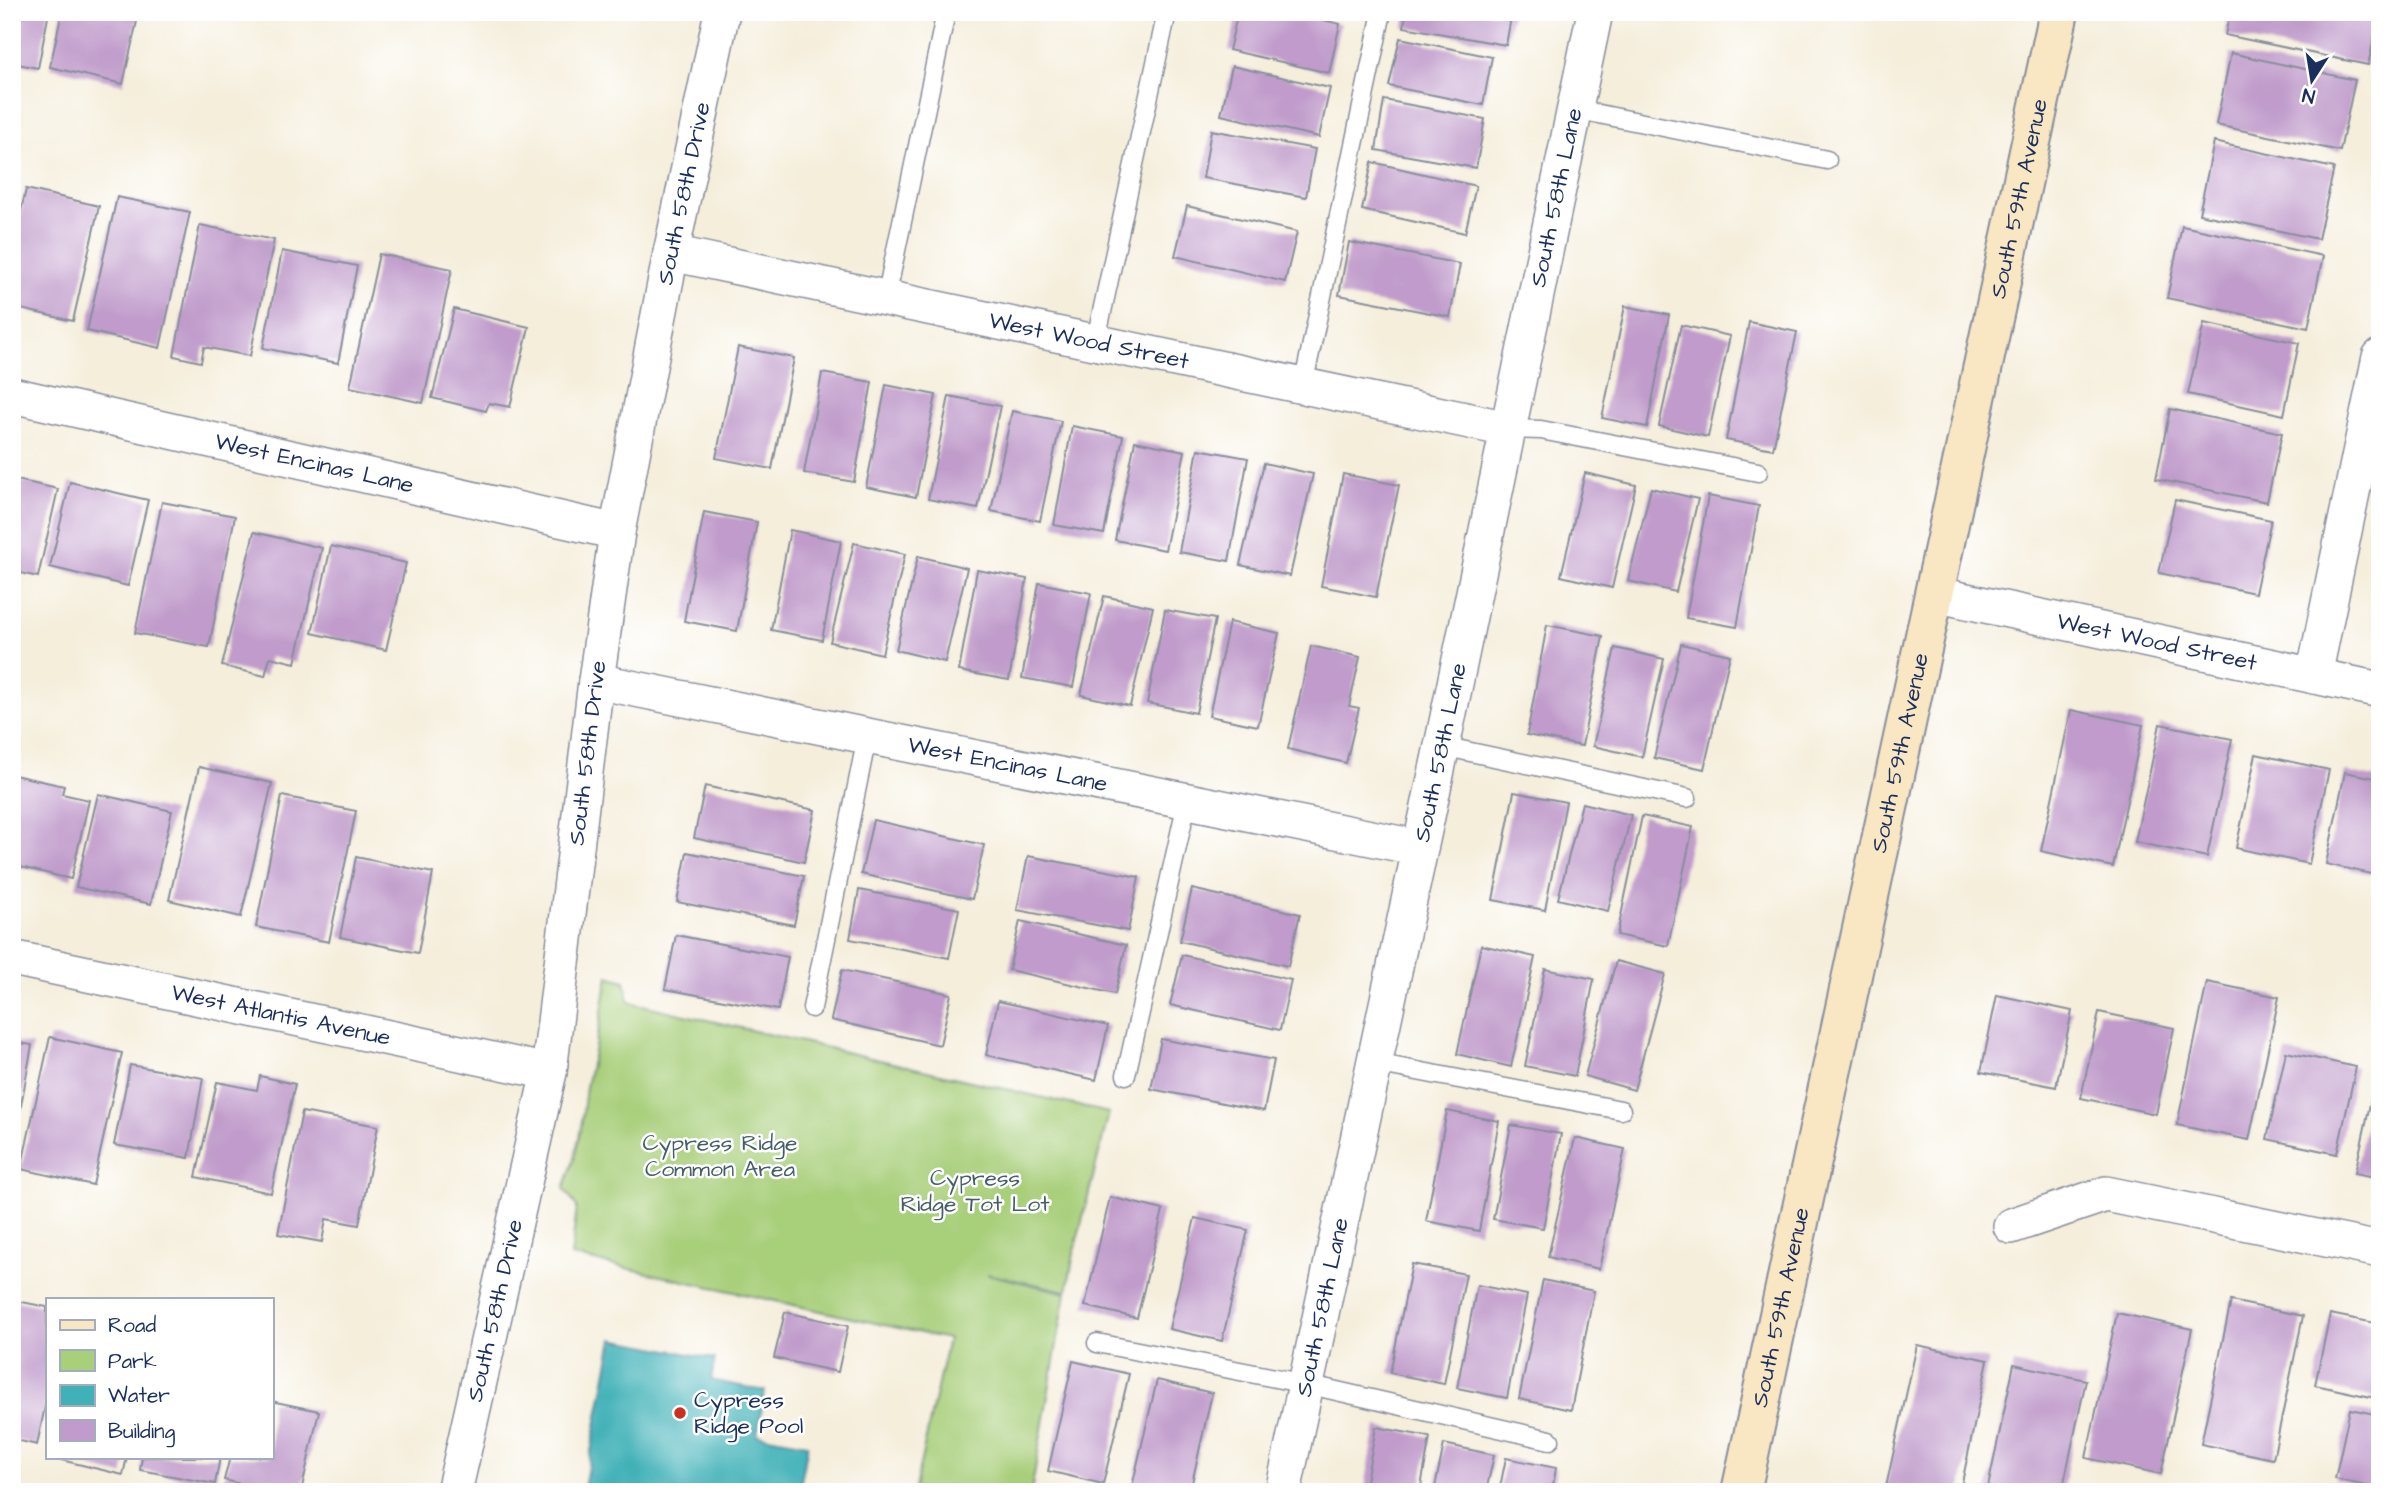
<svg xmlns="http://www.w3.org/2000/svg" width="2392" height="1504" font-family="'Architects Daughter',sans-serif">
<rect width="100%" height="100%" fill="#fff"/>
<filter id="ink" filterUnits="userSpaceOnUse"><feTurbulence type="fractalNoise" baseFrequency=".0143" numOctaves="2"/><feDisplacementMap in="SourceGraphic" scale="14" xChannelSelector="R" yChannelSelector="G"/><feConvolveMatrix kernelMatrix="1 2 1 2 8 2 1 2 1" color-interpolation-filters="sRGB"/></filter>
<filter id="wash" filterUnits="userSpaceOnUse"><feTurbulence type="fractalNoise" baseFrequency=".00686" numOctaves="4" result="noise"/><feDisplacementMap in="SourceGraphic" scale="28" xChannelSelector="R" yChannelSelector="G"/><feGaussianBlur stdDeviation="1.57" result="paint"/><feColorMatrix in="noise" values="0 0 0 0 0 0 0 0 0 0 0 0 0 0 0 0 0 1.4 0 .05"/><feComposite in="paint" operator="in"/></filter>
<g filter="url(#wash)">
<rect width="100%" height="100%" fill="#f5eedb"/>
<path fill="#a8cf7a" stroke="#627f6c" stroke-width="2" d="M608 976 625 981 629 1002 1109 1113 1074 1253 1067 1291 987 1274 1066 1293 1031 1492H914L948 1339 571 1256 577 1207 564 1188 574 1160 581 1128 586 1087 599 1029Z"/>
<path fill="#40b1b7" stroke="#2e708a" stroke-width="2" d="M613 1339 715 1359 711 1380 765 1391 757 1435 808 1444 799 1492H583Z"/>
<g id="blocks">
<g fill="#c09bcb">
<path d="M12 12H49L38 68 12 63Z"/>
<path d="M62 12H139L123 84 50 67Z"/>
<path d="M1238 12H1289L1340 24 1329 73 1229 50Z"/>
<path d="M1406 12H1512L1506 45 1404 27Z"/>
<path d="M2230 12H2380L2368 65 2225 35Z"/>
<path d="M1400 38 1492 57 1483 105 1389 86Z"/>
<path d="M2231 53 2355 80 2340 151 2216 125Z"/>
<path d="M1232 66 1330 88 1319 137 1221 115Z"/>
<path d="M1384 100 1485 119 1476 168 1376 150Z"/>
<path d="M1211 130 1315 149 1306 197 1203 178Z"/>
<path d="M2214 142 2334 168 2318 239 2199 214Z"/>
<path d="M1372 162 1476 186 1465 233 1362 210Z"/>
<path d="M26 189 99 206 73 321 12 307V250Z"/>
<path d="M117 197 190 212 160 348 87 331Z"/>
<path d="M1187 206 1297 232 1285 282 1175 256Z"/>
<path d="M200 225 274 240 250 356 204 347 201 362 174 356Z"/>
<path d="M2182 226 2323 256 2308 328 2167 298Z"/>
<path d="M1349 242 1460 264 1450 317 1339 295Z"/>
<path d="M282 251 357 266 338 363 263 348Z"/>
<path d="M379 254 452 269 423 403 350 387Z"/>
<path d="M1625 306 1669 315 1647 427 1602 418Z"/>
<path d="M454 309 529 327 510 407 489 403 486 411 432 398Z"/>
<path d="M1749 322 1797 332 1773 449 1726 440Z"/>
<path d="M2204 323 2299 343 2284 415 2188 394Z"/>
<path d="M1681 325 1730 336 1708 437 1659 426Z"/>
<path d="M738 347 794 358 772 469 716 458Z"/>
<path d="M822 373 872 382 854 482 804 473Z"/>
<path d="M886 385 936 395 916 497 866 487Z"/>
<path d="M949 396 1000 406 978 509 928 499Z"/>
<path d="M2170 409 2282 433 2267 502 2156 479Z"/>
<path d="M1012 411 1061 421 1040 521 991 511Z"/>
<path d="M1072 426 1123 436 1104 534 1054 525Z"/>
<path d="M1135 441 1185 451 1165 550 1115 540Z"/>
<path d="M1198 449 1248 458 1229 561 1179 552Z"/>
<path d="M1264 463 1313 474 1290 576 1240 565Z"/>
<path d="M1585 473 1636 485 1612 588 1561 576Z"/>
<path d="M1343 474 1399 485 1376 597 1321 586Z"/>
<path d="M12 479 58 489 38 577 12 571Z"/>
<path d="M70 482 148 500 128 586 50 567Z"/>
<path d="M1651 488 1698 499 1676 592 1628 581Z"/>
<path d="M1708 496 1759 506 1737 627 1686 618Z"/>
<path d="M2175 500 2271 520 2255 593 2159 573Z"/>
<path d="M162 502 235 516 209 647 135 633Z"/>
<path d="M704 512 757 522 737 631 684 621Z"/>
<path d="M790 530 841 541 822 640 771 630Z"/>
<path d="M254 532 322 548 295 663 270 657 265 676 222 666Z"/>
<path d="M854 543 905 554 882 654 830 642Z"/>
<path d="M331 546 406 563 386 650 312 633Z"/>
<path d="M918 556 967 568 945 662 896 650Z"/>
<path d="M977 570 1027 579 1009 680 959 671Z"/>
<path d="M1039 583 1091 593 1073 687 1022 678Z"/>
<path d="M1104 596 1153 607 1130 706 1081 695Z"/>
<path d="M1165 610 1215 619 1196 713 1147 703Z"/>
<path d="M1229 622 1279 633 1258 726 1209 716Z"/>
<path d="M1547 625 1603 636 1582 746 1527 735Z"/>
<path d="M1681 644 1730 655 1704 769 1654 758Z"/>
<path d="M1311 646 1360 657 1349 706 1359 708 1346 763 1288 749Z"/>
<path d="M1615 648 1664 659 1642 757 1593 746Z"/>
<path d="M2071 710 2143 725 2113 867 2041 851Z"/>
<path d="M2160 724 2232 739 2207 857 2135 842Z"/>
<path d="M2256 754 2329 770 2309 864 2236 848Z"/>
<path d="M199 767 272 783 241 917 169 900Z"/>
<path d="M2345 772 2380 779V876L2326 864Z"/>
<path d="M14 775 64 786 62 794 89 800 71 879 12 865V784Z"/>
<path d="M705 786 815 810 804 862 694 838Z"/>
<path d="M1514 792 1566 802 1545 910 1493 900Z"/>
<path d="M98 794 172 811 151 904 76 887Z"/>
<path d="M282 796 356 811 329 942 256 927Z"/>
<path d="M1582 803 1631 815 1608 911 1558 899Z"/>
<path d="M1642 816 1693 827 1668 946 1617 935Z"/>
<path d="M873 820 984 845 972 899 861 874Z"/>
<path d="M687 852 804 876 794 925 677 902Z"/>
<path d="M1028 856 1139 877 1128 931 1017 910Z"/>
<path d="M356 857 433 873 418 953 340 937Z"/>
<path d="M1192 889 1300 914 1288 966 1180 941Z"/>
<path d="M859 890 959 909 949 958 850 939Z"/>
<path d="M1020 921 1126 945 1115 994 1009 970Z"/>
<path d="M676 935 788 957 778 1010 665 989Z"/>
<path d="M1481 945 1535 957 1511 1067 1457 1054Z"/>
<path d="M1182 955 1291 980 1280 1030 1170 1005Z"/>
<path d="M1616 961 1665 974 1634 1090 1585 1076Z"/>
<path d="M1545 969 1594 979 1575 1076 1525 1066Z"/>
<path d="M842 970 951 994 940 1045 831 1020Z"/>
<path d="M2207 982 2279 997 2249 1140 2177 1125Z"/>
<path d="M1997 995 2072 1011 2056 1087 1981 1072Z"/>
<path d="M998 1001 1108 1026 1096 1080 986 1055Z"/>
<path d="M2099 1012 2174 1028 2156 1114 2081 1098Z"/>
<path d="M50 1037 122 1053 93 1185 21 1169Z"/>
<path d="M1161 1039 1274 1060 1264 1111 1151 1089Z"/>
<path d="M12 1042 32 1045 16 1133H12Z"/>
<path d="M2286 1052 2356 1067 2337 1154 2267 1139Z"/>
<path d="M2379 1063H2380V1178L2355 1173Z"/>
<path d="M130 1065 203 1078 189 1158 114 1145Z"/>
<path d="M260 1076 295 1084 271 1193 196 1177 217 1082 257 1090Z"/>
<path d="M1447 1111 1499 1121 1479 1231 1426 1221Z"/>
<path d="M302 1112 378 1126 359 1225 326 1219 322 1242 278 1234Z"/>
<path d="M1511 1125 1561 1134 1543 1228 1493 1219Z"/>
<path d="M1575 1138 1625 1149 1599 1269 1548 1257Z"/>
<path d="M1110 1197 1163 1210 1137 1318 1085 1306Z"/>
<path d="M1195 1218 1248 1230 1222 1341 1169 1329Z"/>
<path d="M1412 1264 1466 1274 1444 1384 1390 1373Z"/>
<path d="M1543 1280 1594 1291 1571 1410 1519 1399Z"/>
<path d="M1477 1285 1527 1295 1507 1398 1457 1388Z"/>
<path d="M12 1300 47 1307V1397L37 1445 12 1439Z"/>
<path d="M2231 1301 2303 1316 2273 1459 2201 1444Z"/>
<path d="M785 1312 848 1326 838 1372 774 1358Z"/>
<path d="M2117 1313 2192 1329 2161 1474 2086 1458Z"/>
<path d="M2330 1314 2380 1324V1399L2315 1385Z"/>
<path d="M1917 1345 1988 1360 1960 1492H1908L1886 1487Z"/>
<path d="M1073 1361 1129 1374 1103 1484 1048 1471Z"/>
<path d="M2014 1364 2086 1380 2062 1492H1987Z"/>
<path d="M1157 1380 1212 1393 1190 1492 1131 1491Z"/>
<path d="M271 1401 319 1411 301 1492H275L224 1480 230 1457H271Z"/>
<path d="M2350 1409 2380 1415V1489L2335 1479Z"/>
<path d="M1376 1427 1430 1437 1420 1492H1364Z"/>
<path d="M1444 1444 1494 1455 1486 1492H1434Z"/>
<path d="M49 1457H127L123 1475Z"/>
<path d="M142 1457H220L215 1484 140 1470Z"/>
<path d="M1506 1458 1556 1468 1552 1492H1499Z"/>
</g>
</g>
</g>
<g filter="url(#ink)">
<use href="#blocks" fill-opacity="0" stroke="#888e9c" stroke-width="2"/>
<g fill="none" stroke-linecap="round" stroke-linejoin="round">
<defs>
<g id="lane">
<path d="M1574 109 1827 160"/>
<path d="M886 298 946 12"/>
<path d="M1095 344 1167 12"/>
<path d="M1303 386 1382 12"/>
<path d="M1508 429 1541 430 1758 472"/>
<path d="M1442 746 1687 798"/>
<path d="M812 1008 867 737"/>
<path d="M1375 1063 1621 1110"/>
<path d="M1126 1075 1187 802"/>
<path d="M1097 1343 1306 1384 1550 1440"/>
</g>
<g id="street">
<path id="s1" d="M671 253 1508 429"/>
<path id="s2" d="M12 395 617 532"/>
<path id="s3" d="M1934 594 2380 690"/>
<path d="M2314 676 2380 357"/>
<path id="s4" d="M596 681 1420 848"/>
<path id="s5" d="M12 958 549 1072"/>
<path d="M2011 1226 2106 1194 2380 1250"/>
<path id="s6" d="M454 1492 549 1072 596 681 617 532 671 253 722 12"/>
<path id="s7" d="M1283 1492 1442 746 1595 12"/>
</g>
<g id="secondary">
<path id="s8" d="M1741 1492 2059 12"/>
</g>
</defs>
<use href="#lane" stroke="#888e9c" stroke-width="21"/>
<use href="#street" stroke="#888e9c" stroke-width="38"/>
<use href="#secondary" stroke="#888e9c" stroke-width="42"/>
<use href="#lane" stroke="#fff" stroke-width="18"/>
<use href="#street" stroke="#fff" stroke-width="35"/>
<use href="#secondary" stroke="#f9e7c3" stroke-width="38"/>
</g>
</g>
<circle fill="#c8321e" stroke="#fff" stroke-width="2.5" cx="680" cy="1413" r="7"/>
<g text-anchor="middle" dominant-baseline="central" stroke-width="5" stroke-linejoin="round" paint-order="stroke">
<g font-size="23" fill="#1b2f5e" stroke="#fff">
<text stroke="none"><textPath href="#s6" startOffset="1320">South 58th Drive</textPath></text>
<text stroke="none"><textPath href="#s7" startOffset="1323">South 58th Lane</textPath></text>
<text stroke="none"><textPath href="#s8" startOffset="1323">South 59th Avenue</textPath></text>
<text stroke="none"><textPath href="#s1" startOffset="427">West Wood Street</textPath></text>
<text stroke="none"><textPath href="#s2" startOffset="310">West Encinas Lane</textPath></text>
<text stroke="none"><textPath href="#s3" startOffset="228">West Wood Street</textPath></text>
<text stroke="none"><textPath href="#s6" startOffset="752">South 58th Drive</textPath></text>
<text stroke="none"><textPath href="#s7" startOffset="756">South 58th Lane</textPath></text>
<text stroke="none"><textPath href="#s8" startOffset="756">South 59th Avenue</textPath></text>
<text stroke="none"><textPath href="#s4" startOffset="420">West Encinas Lane</textPath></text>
<text stroke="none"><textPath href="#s5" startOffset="275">West Atlantis Avenue</textPath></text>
<text stroke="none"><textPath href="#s8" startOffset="189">South 59th Avenue</textPath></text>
<text stroke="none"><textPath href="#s7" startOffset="189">South 58th Lane</textPath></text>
<text stroke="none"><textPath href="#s6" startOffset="186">South 58th Drive</textPath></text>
</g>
<g font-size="23" fill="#455f66" stroke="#fff">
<text x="720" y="1143">Cypress Ridge<tspan x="720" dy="26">Common Area</tspan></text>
<text x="975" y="1178">Cypress<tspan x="975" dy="26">Ridge Tot Lot</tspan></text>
</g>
<g font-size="23" fill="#1b2f5e" stroke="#fff" text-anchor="start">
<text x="694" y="1400">Cypress<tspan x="694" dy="26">Ridge Pool</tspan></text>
</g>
</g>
<rect width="2392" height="1504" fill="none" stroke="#fff" stroke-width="42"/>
<rect x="46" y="1298" width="228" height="161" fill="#ffffff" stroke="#a4acbf" stroke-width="2"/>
<rect x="60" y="1320" width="35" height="10" fill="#f9e7c3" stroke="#a4acbf" stroke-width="2"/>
<text x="108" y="1332" font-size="21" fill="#1b2f5e">Road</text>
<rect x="60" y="1350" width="35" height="21" fill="#a8cf7a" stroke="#a4acbf" stroke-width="2"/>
<text x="108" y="1368" font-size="21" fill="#1b2f5e">Park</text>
<rect x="60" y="1385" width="35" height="21" fill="#40b1b7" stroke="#a4acbf" stroke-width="2"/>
<text x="108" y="1402" font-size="21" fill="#1b2f5e">Water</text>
<rect x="60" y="1420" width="35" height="21" fill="#c09bcb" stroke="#a4acbf" stroke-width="2"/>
<text x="108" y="1438" font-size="21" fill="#1b2f5e">Building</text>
<g transform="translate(2312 80) rotate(192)" stroke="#ffffff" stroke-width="5" paint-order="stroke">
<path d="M0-5L12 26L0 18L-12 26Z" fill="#1b2f5e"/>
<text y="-10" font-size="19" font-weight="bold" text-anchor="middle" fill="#1b2f5e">N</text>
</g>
</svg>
